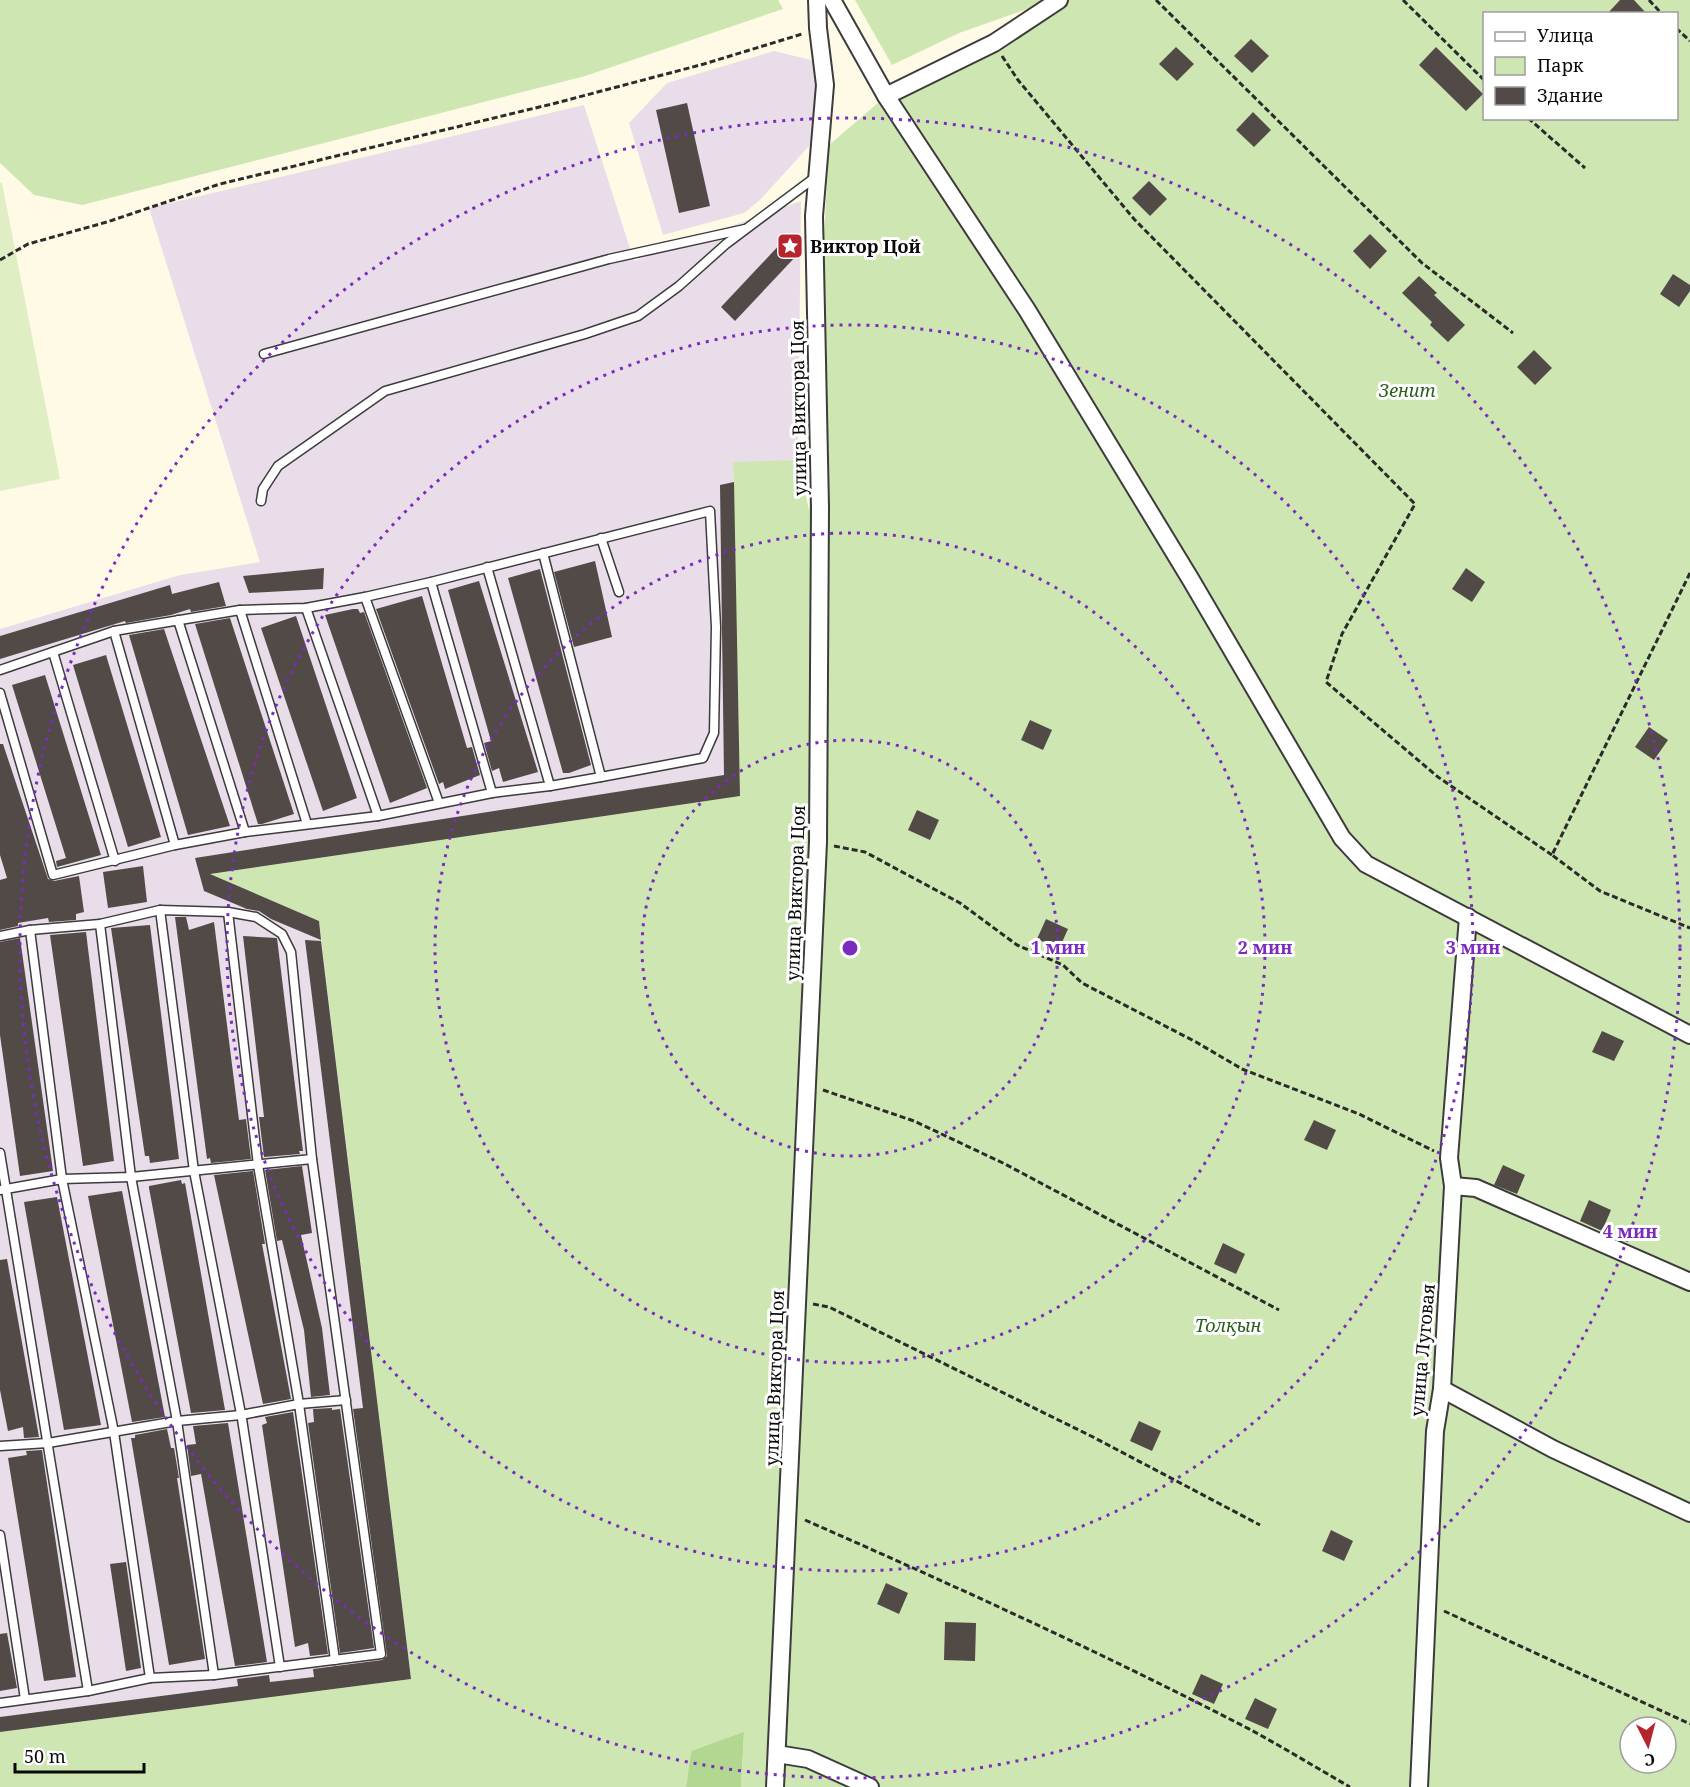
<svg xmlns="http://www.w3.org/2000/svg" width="1690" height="1787" font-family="'Noto Serif',serif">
<rect width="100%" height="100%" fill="#fffae6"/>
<g fill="#e8dde9">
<path d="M774 51 811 60 817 76 816 124 810 145 760 200 744 213 663 235 629 123 667 83Z"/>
<path d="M584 105 634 261 801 201 798 460 733 463 740 796 211 874 319 921 411 1679 0 1732V629L180 575 260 562 149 208Z"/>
</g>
<g fill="#cee7b2" fill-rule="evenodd">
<path d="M0 0H778L783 9 585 76 82 205 34 195 0 163Z"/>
<path d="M855 0H1041L1027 9 959 33 892 65Z"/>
<path d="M1059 0H1690V1787H741L744 1733 691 1751 686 1787H0V1732L411 1679 319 921 210 874 740 796 733 462 798 460 809 510 829 145 886 96ZM1484 14H1676V118H1484ZM1630 1727H1666V1763H1630Z"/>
</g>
<path fill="#b1d791" d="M744 1732 741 1787H686L691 1751Z"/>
<path fill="#e0eec3" d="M0 183H2L60 479 0 491Z"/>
<g fill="#524a46">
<path d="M1620 0H1634L1647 14H1607Z"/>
<path d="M1251 39 1269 56 1252 73 1234 56Z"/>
<path d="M1176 47 1194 64 1177 81 1159 64Z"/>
<path d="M1436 47 1483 94 1466 111 1419 65Z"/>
<path d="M687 103 710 206 679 213 656 110Z"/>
<path d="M1253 112 1271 130 1254 147 1236 130Z"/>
<path d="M1149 181 1167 199 1150 216 1132 198Z"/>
<path d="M1370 234 1387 251 1370 269 1353 251Z"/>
<path d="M784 240 798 254 735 321 721 307Z"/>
<path d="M1673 274 1690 285V291L1679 307 1660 294Z"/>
<path d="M1419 276 1437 293 1434 295 1465 325 1448 342 1430 325 1432 322 1402 293Z"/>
<path d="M1534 350 1552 368 1535 385 1517 367Z"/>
<path d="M734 482 740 796 210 874 319 921 321 940 271 919 259 911 247 909 204 891 195 858 724 775 720 485Z"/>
<path d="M595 561 612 637 574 647 554 572Z"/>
<path d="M324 568 323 589 249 593 243 576Z"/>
<path d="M1466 568 1485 582 1472 602 1452 589Z"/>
<path d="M540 569 591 765 569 773H563L508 578Z"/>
<path d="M479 581 538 772 503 782 499 768 492 771 484 743 491 741 448 590Z"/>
<path d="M219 582 226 606 191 612 190 609 171 615 126 623 125 621 0 659V636L170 585 172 594Z"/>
<path d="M422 596 467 748 472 747 480 775 445 789 443 782 439 784 376 609Z"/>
<path d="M353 609H358L360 613 364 612 427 788 390 803 325 615Z"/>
<path d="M296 616 357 798 323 811 261 628Z"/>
<path d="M230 618 294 814 262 824H258L195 624Z"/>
<path d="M164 629 230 826 188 835 129 635Z"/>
<path d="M106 655 161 837 128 847 73 665Z"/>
<path d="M45 675 101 855 57 867 56 861 66 858 12 685Z"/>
<path d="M1030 720 1052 730 1043 750 1021 740Z"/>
<path d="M1649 727 1668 740 1654 760 1635 747Z"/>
<path d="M0 744H3L48 879 54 881 79 876 84 912 76 914V920L49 922 48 918 18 923V926L0 930V880L7 878 0 855Z"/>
<path d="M917 810 939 820 930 840 908 830Z"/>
<path d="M143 866 147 902 108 908 103 872Z"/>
<path d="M175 917H186L189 930 214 922 239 1120 246 1119 251 1159 211 1163 210 1158 207 1159Z"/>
<path d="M1046 919 1068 929 1059 949 1037 939Z"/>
<path d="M150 925 179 1159 150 1163 149 1156H145L111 928Z"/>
<path d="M86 932 114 1161 83 1166 50 935Z"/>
<path d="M243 936 277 938 303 1151H299L300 1154 264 1157 259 1117H264Z"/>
<path d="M20 938 53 1171 20 1176 0 1035V942Z"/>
<path d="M305 940 321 941 411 1679 0 1732V1717L238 1686 237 1679 269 1675 270 1682 314 1677 313 1669 382 1660 387 1656 353 1409 363 1408Z"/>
<path d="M1602 1031 1624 1041 1614 1061 1592 1052Z"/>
<path d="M1314 1120 1336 1130 1327 1150 1304 1140Z"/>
<path d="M1503 1165 1525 1175 1517 1194 1494 1185Z"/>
<path d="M302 1166 312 1233 301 1235 322 1328 330 1395 311 1397 304 1330 282 1240 277 1241 265 1170Z"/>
<path d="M253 1171 265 1244H262L291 1399 263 1404 214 1175Z"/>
<path d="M181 1180 182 1184 185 1183 225 1410 191 1413 149 1188V1186Z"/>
<path d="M122 1191 165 1417 132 1422 88 1196Z"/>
<path d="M57 1197 101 1425 64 1430 24 1202Z"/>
<path d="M1589 1200 1611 1210 1602 1231 1580 1221Z"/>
<path d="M1223 1243 1245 1254 1236 1274 1214 1264Z"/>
<path d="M7 1259 39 1437 24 1438 23 1427 8 1431 0 1390V1260Z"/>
<path d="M332 1408V1410L340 1409 374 1648 340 1653 308 1423 314 1422 313 1409Z"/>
<path d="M293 1412 328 1654 310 1656 308 1643 295 1647 262 1425 267 1423 265 1417Z"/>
<path d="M1139 1421 1161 1431 1152 1451 1130 1441Z"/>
<path d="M228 1423 267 1662 235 1666 201 1474 191 1476 187 1445 196 1444 193 1426Z"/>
<path d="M167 1429 171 1448H174L179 1478H177L205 1659 169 1665 131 1438H135V1435Z"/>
<path d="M42 1450 76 1677 44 1681 8 1458 27 1455 26 1451Z"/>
<path d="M1331 1530 1353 1541 1344 1561 1322 1551Z"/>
<path d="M126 1562 141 1668 126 1671 110 1564Z"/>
<path d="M886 1583 908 1593 899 1614 877 1604Z"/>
<path d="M945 1622 976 1623 975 1661 944 1660Z"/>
<path d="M7 1633 17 1688 0 1691V1634Z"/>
<path d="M1201 1674 1223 1684 1214 1704 1192 1694Z"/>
<path d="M1255 1698 1277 1709 1268 1729 1245 1719Z"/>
</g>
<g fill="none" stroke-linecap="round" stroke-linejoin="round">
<defs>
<g id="service">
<path d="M264 354 609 259 745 229"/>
<path d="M261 501 263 489 278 466 385 391 585 334 638 316 679 286 726 244 817 176"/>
<path d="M601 538 619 592"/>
<path d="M431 582 492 793"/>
<path d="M365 597 439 803"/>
<path d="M306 608 378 816"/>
<path d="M240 610 307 824"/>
<path d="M178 620 245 832"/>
<path d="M114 631 175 845"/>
<path d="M53 652 115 861"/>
<path d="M0 670 114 631 240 610 306 608 365 597 431 582 710 511 716 627 714 733 703 758 601 777 543 553"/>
<path d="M0 693 53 875 175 845 245 832 378 816 492 793 550 786 487 567"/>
<path d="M550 786 601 777"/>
<path d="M160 910 194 1171 242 1419 280 1667"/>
<path d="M228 912 258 1165 299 1404 335 1660"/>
<path d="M100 924 131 1177 177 1421 214 1675"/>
<path d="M30 930 62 1179 114 1432 150 1678"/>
<path d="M0 936 30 930 100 924 160 910 228 912 256 917 282 934 291 952 312 1159 131 1177 62 1179 0 1190"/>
<path d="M0 1153 88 1691"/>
<path d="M0 1446 48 1443 177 1421 241 1415 299 1404 346 1400"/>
<path d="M0 1535 25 1699"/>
<path d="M0 1703 88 1691 150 1678 214 1675 381 1654 312 1159"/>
</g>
<g id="minor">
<path d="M832 0 886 96 1027 310 1191 580 1342 838 1366 864 1690 1035"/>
<path d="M886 96 994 43 1059 0"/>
<path d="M1453 1186 1476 1188 1690 1282"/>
<path d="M1442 1389 1553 1449 1690 1513"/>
<path d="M777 1754 808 1759 870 1787"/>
<path d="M775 1787 818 842 820 507 814 216 825 85 818 28 817 0"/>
<path d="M1419 1787 1435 1431 1442 1389 1453 1186 1449 1158 1468 917"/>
</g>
</defs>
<use href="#service" stroke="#3c3c3c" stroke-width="11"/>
<use href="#minor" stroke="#3c3c3c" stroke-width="20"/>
<g stroke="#2b2b2b" stroke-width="3" stroke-dasharray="6 3" stroke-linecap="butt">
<path d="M1156 0 1422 263 1513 333"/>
<path d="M1403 0 1484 80"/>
<path d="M1649 0 1662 14"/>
<path d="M1676 28 1690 41"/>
<path d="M1002 56 1018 80 1134 219 1415 504 1342 634 1326 682 1438 777 1552 855"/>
<path d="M1528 118 1585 168"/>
<path d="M0 260 28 244 107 222 220 184 556 103 704 64 802 34"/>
<path d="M1690 573 1552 855 1600 891 1690 928"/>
<path d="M834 846 865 852 960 903 1017 945 1063 965 1082 983 1196 1042 1242 1069 1359 1114 1434 1151"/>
<path d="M823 1090 914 1121 1005 1164 1279 1310"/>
<path d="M813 1304 829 1307 1093 1437 1260 1525"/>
<path d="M805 1520C955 1586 1105 1654 1251 1730 1284 1748 1317 1768 1350 1787"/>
<path d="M1444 1611 1690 1724"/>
</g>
<use href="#service" stroke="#fff" stroke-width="8"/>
<use href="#minor" stroke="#fff" stroke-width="16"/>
</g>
<g fill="none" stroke="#7b2cbf" stroke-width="3" stroke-dasharray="3 6">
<circle cx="850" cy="948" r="208"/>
<circle cx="850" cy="948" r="415"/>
<circle cx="850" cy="948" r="623"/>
<circle cx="850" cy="948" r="830"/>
</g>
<defs>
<symbol id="sight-square" viewBox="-11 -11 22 22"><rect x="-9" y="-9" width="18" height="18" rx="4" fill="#b6252c" stroke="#fff"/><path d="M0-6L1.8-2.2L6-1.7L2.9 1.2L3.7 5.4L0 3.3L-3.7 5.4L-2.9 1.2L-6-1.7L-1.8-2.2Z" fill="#fff"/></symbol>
</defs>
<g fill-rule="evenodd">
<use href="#sight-square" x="775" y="231" width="30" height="30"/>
</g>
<g text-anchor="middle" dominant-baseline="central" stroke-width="6" stroke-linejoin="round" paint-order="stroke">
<g font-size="18" font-weight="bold" fill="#090909" stroke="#fff" text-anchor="start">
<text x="810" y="246">Виктор Цой</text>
</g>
<g font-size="18" font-style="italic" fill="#2a5f1c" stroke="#fff">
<text x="1407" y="390">Зенит</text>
<text x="1228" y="1325">Толқын</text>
</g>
<g font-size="18" fill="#090909" stroke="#fff">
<text transform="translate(798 408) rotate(-91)">улица Виктора Цоя</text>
<text transform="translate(795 893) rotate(-88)">улица Виктора Цоя</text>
<text transform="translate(1422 1350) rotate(-85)">улица Луговая</text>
<text transform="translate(774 1378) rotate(-88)">улица Виктора Цоя</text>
</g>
</g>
<circle cx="850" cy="948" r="9" fill="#7b2cbf" stroke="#fff" stroke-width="3"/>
<g font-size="18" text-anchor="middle" font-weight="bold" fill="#7b2cbf" stroke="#fff" stroke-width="6" stroke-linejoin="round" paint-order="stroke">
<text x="1058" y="954">1 мин</text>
<text x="1265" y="954">2 мин</text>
<text x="1473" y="954">3 мин</text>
<text x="1630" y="1238">4 мин</text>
</g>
<rect x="1483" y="12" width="195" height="108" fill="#ffffff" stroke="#9d9d9d" stroke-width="1.5"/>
<rect x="1495" y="32" width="30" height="9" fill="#ffffff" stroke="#9d9d9d" stroke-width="1.5"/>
<text x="1537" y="42" font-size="18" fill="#090909">Улица</text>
<rect x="1495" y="57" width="30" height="18" fill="#cee7b2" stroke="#9d9d9d" stroke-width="1.5"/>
<text x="1537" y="72" font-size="18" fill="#090909">Парк</text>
<rect x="1495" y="87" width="30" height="18" fill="#524a46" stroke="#9d9d9d" stroke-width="1.5"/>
<text x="1537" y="102" font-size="18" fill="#090909">Здание</text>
<g transform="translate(1648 1745) rotate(174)"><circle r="28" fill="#ffffff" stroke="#9d9d9d" stroke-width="1.5"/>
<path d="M0-4.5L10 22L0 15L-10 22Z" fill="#b6252c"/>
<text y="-9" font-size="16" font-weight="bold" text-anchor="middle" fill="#090909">С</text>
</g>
<path d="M15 1763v9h129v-9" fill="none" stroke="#090909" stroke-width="3"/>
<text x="24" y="1763" font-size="18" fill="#090909" stroke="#ffffff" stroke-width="4.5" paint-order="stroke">50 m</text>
</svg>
